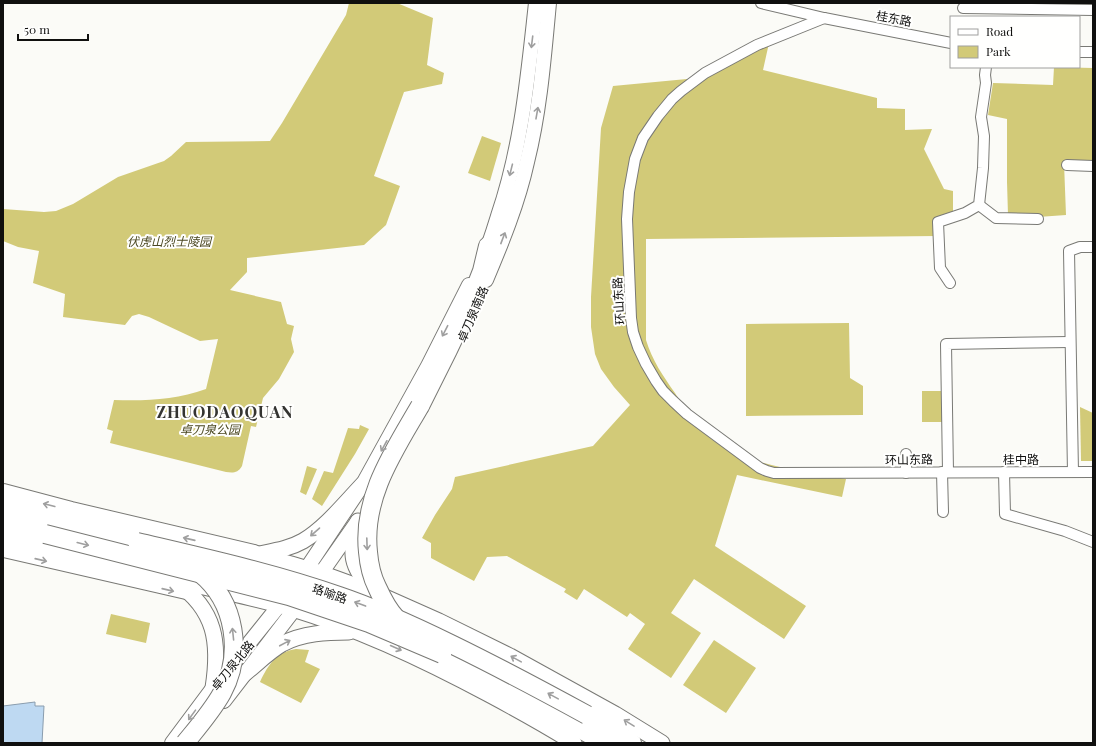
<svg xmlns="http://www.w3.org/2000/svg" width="1096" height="746" font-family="'Playfair Display','Noto Sans SC',serif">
<rect width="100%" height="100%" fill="#fbfbf7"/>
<g fill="#d2ca78">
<path d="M349 3H397L433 18 427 65 444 73 442 84 404 92 374 176 400 186 386 225 364 245 247 258V272L230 290 281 302 287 324 294 326 291 339 294 352 279 379 263 398 256 427 251 426 242 466C238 473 233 473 226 472L110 443 113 431 107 429 114 400C146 401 176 400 206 389L218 339 200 341 149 317 139 314 132 316 125 325 63 317 65 294 33 283 39 251 18 247 3 241V209L44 212 56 211 73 204 118 177 164 161 171 156 186 142 270 141 282 123 346 15Z"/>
<path d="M769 43 763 70 877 98V108L905 109V130L932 129 924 149 944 189 953 191V215L937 221V236L646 239V340C652 360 663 376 675 393 682 404 689 416 697 426 732 465 797 470 846 479L842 497 737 475 715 546 806 606 784 639 694 579 671 613 701 633 671 678 628 649 645 624 630 613 627 617 584 589 577 600 564 592 566 589 507 556 487 557 474 581 431 558V543L422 538 435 515 452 489 455 477 593 446 630 405 614 387 601 369 595 354 591 327V297L601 128 613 86 708 77 757 48Z"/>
<path d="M1054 67 1093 68V163H1064L1066 215 1038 217 1008 215 1007 182V119L988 115 993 83 1053 85Z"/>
<path d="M482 136 501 143 490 181 468 173Z"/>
<path d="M849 323 850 378 863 386V415L746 416V324Z"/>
<rect x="922" y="391" width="22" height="31"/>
<path d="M1080 407 1093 413V461H1081Z"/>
<path d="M360 425 369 429 355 454 322 506 312 499 324 471 333 473 348 428 359 429Z"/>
<path d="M307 466 317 469 306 495 300 492Z"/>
<path d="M111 614 150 623 146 643 106 634Z"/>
<path d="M714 640 756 668 726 713 683 685Z"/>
<path d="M296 649 309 650 305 662 320 669 301 703 260 682C268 665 276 652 296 649Z"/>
</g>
<path fill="#bed9f2" stroke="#8a9dae" d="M35 702V706H44L42 743H3V706Z"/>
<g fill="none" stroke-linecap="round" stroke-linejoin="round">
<defs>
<g id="street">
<path d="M761 3 824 18 951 43"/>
<path d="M963 8 1093 10"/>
<path d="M824 18 757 45 705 73 681 91 672 99 658 116 643 138 635 159 629 192 627 219 631 318 633 332 638 347 646 364 656 381 663 391 673 401 687 414 760 468 767 471 774 473C881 473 987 472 1093 472"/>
<path d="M1079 52H1093"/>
<path d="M1067 165 1093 166"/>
<path d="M979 205 996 218 1038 219"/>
<path d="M950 283 940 268 938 222 965 213 979 205 983 168 984 136 981 117 986 83 985 75 986 67"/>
<path d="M906 454V473"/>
<path d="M942 472 943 512"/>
<path d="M948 472 946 344 1070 342"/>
<path d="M1004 472 1005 514 1065 531 1093 542"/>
<path d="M1073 472 1069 251 1080 247H1093"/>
<path d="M3 552 190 595"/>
</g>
<g id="secondary">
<path d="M484 256C490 243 494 229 498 216 522 146 528 75 536 3"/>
<path d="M486 280C502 242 518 203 527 162 540 110 544 56 549 3"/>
<path d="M301 577 363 484 428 366 469 285"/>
<path d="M315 582 357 522"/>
<path d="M224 701 300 602"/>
<path d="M172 743 213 688 286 597"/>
</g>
<g id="primary">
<path d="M358 521C349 553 350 568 374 591"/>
<path d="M254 554 291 564 321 573 376 593 439 621 510 656 615 714 662 743"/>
<path d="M259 554C274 551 289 549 303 541 325 528 345 503 363 484"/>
<path d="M172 579C212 590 253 597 293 609 362 630 427 661 490 695 518 710 547 726 574 743"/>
<path d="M176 582C216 610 220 643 213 688"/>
<path d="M243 675C256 665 268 652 282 644 303 633 327 632 349 632"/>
</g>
<g id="highway">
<path d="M420 406 448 350 466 312 482 271 488 246"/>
<path d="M3 493 71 511 254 554"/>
<path d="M3 510 137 542"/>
<path d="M3 524 45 534"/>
<path d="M3 539 172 579"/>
<path d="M442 654 508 688 605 743"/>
<path d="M587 715 632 743"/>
</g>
</defs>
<use href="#street" stroke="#797975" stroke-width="12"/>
<use href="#secondary" stroke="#797975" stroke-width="16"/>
<use href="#primary" stroke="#797975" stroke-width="17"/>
<use href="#highway" stroke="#797975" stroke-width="20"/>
<use href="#street" stroke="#fff" stroke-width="10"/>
<use href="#secondary" stroke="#fff" stroke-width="14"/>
<use href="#primary" stroke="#fff" stroke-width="15"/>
<use href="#highway" stroke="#fff" stroke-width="18"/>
<defs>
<g id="highway-bridge">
<path d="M45 534 289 596 369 623 442 654"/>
<path d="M137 542C205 558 273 573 339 596 378 609 416 627 453 645 498 667 543 691 587 715"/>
<path d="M396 618C387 609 382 598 377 587 371 575 369 564 368 552 362 497 394 451 420 406"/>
<path d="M185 743C198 727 212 711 222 693 243 654 236 602 200 573"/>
</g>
</defs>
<use href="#highway-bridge" stroke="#797975" stroke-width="20" stroke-linecap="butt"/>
<use href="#highway-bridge" stroke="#fff" stroke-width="18"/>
</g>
<defs><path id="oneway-shaft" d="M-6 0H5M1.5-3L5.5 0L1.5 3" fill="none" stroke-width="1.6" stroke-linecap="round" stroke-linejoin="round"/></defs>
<g stroke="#9f9f9f">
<use href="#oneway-shaft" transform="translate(532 42) rotate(97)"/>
<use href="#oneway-shaft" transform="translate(537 113) rotate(-80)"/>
<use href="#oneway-shaft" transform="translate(511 170) rotate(104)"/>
<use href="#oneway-shaft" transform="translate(503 238) rotate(-69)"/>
<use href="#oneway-shaft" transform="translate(445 331) rotate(117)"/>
<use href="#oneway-shaft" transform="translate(384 446) rotate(119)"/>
<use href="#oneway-shaft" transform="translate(49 505) rotate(-166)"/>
<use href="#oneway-shaft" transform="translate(315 532) rotate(139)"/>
<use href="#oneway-shaft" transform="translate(189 539) rotate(-167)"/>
<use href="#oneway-shaft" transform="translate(83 544) rotate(14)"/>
<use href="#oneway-shaft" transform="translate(367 544) rotate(88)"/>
<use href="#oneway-shaft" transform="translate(41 560) rotate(13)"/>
<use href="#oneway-shaft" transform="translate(168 590) rotate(13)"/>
<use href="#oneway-shaft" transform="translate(360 604) rotate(-160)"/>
<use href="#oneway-shaft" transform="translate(233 634) rotate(-96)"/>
<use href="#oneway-shaft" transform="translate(285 643) rotate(-28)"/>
<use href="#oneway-shaft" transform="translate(396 648) rotate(24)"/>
<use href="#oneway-shaft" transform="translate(516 659) rotate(-151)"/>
<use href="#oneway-shaft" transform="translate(553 696) rotate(-151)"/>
<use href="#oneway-shaft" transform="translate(192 715) rotate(126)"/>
<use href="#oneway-shaft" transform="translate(629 723) rotate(-148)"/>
</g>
<g text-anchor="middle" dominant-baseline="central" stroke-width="4" stroke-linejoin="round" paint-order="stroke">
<g font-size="12" fill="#10100f" stroke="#fffffe">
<text transform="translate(894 18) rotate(11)">桂东路</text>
<text transform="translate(618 301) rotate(-94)">环山东路</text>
<text transform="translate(472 314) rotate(-67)">卓刀泉南路</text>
<text transform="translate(909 459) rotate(-1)">环山东路</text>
<text x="1021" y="459">桂中路</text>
<text transform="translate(330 593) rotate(19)">珞喻路</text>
<text transform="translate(232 665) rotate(-51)">卓刀泉北路</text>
</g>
<g font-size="12" font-style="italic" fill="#4a4720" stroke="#fffffe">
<text x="169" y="241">伏虎山烈士陵园</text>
<text x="210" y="429">卓刀泉公园</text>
</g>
<g font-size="16" font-weight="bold" letter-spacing="1" fill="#343431" stroke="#fffffe">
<text x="225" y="411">ZHUODAOQUAN</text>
</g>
</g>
<rect width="1096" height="746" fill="none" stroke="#10100f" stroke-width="8"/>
<rect x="950" y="16" width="130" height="52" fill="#fffffe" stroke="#9f9f9e"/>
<rect x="958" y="29" width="20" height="6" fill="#ffffff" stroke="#9f9f9e"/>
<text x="986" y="36" font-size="12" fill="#10100f">Road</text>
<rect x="958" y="46" width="20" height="12" fill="#d2ca78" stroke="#9f9f9e"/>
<text x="986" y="56" font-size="12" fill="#10100f">Park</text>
<path d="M18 34v6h70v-6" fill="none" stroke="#10100f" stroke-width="2"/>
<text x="24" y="34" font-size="12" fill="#10100f" stroke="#fffffe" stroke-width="3" paint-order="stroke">50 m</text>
</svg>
